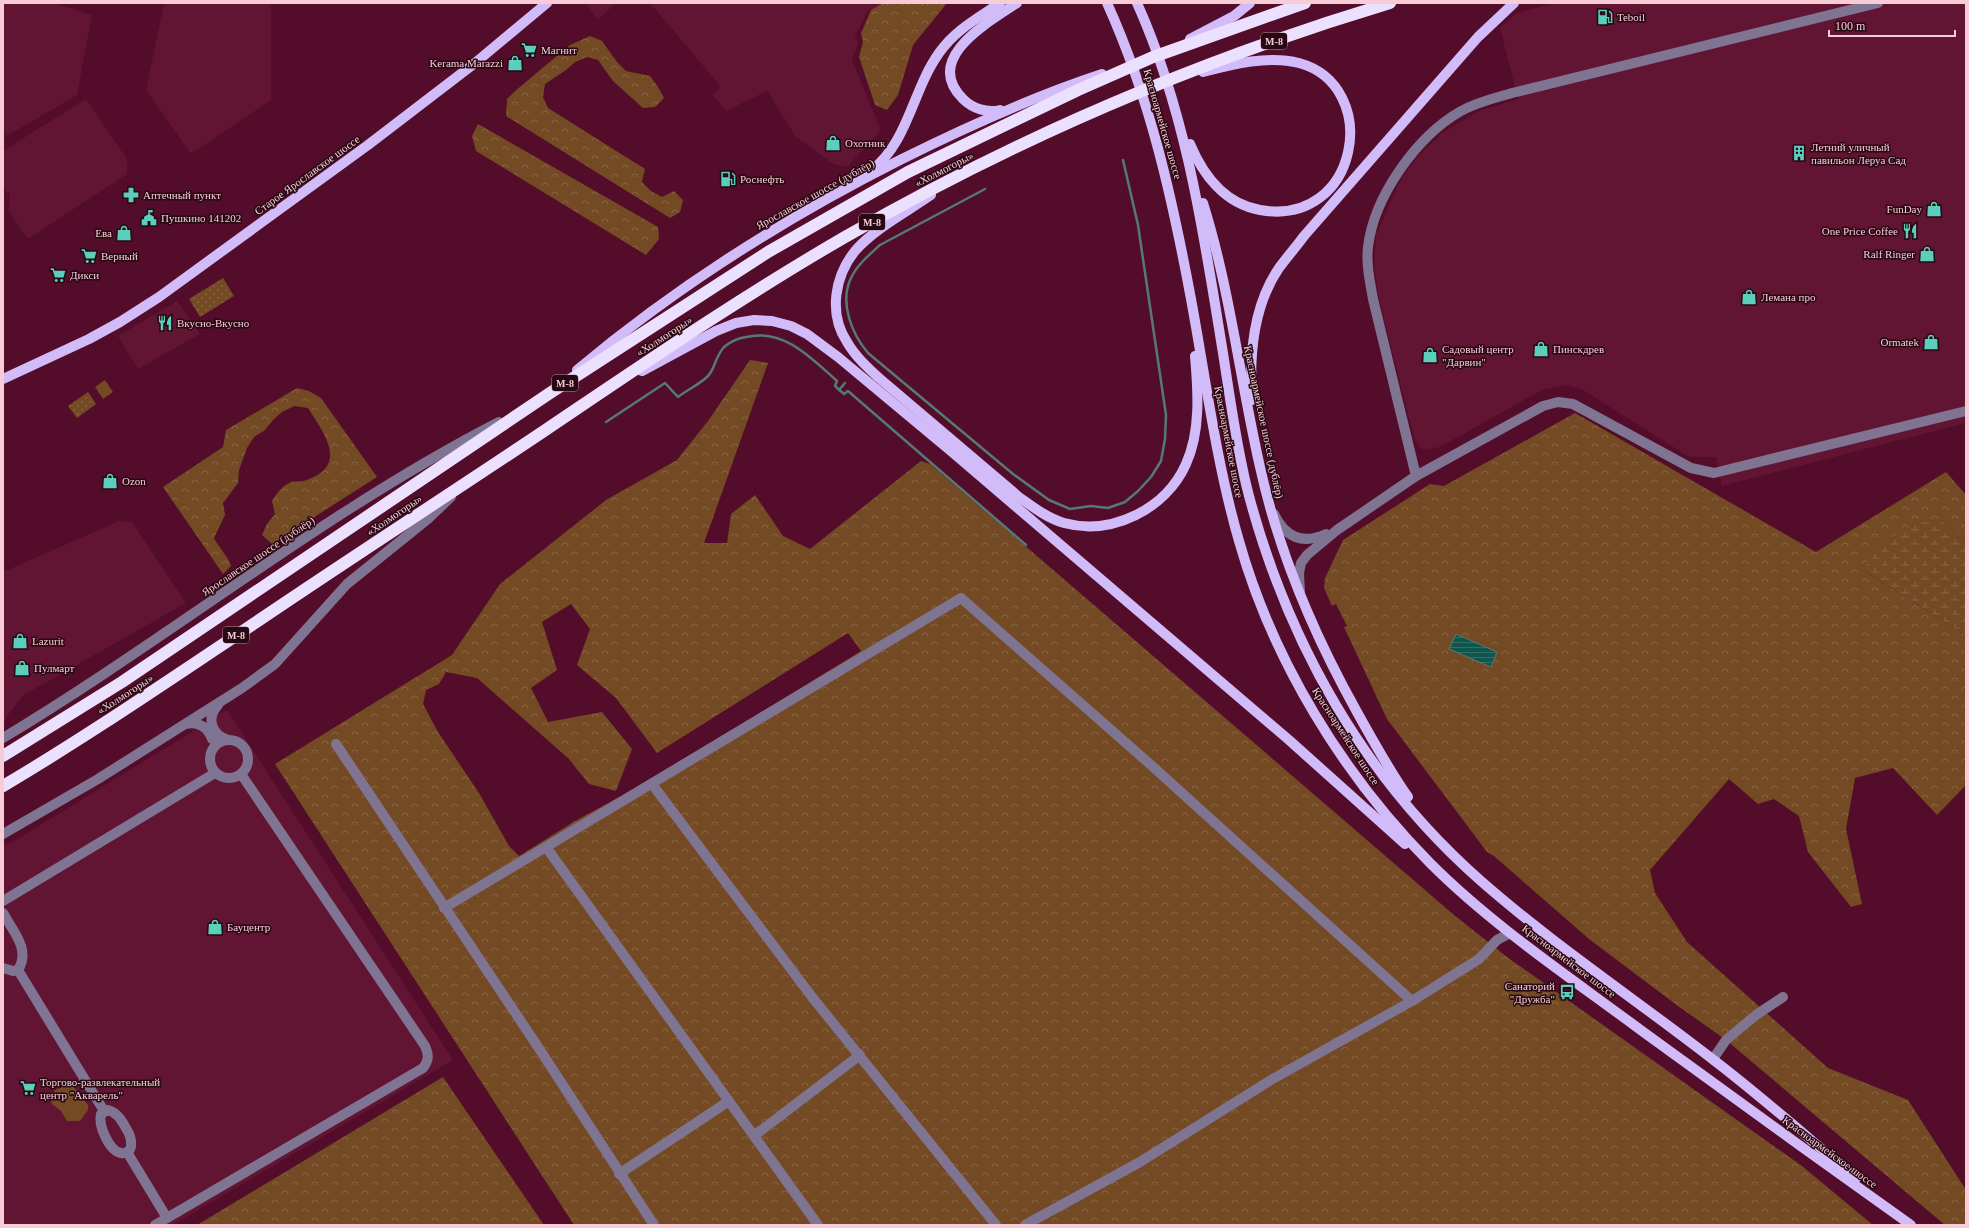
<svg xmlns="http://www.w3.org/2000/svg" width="1969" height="1228" font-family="Georgia,serif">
<defs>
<pattern id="forest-crowns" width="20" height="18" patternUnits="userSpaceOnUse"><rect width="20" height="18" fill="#744a24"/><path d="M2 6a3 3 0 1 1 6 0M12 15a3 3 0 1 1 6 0" fill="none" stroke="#896343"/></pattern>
<pattern id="wetland-marsh" width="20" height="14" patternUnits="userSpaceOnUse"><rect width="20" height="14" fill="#744a24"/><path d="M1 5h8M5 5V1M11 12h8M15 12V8" fill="none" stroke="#896343"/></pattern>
<pattern id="park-dots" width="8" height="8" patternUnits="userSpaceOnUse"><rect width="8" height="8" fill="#744a24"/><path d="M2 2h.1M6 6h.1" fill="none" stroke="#896343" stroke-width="1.8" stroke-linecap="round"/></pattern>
<pattern id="water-rules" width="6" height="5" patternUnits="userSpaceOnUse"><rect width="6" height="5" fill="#10564d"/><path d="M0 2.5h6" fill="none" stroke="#346d66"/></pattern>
</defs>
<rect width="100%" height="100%" fill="#530c29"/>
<g fill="#621433">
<path d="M3 3H53L92 15 77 95 7 136 3 131Z"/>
<path d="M164 3H271V100L191 154 146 90Z"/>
<path d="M585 3H616L598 20Z"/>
<path d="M650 3H883L867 12 854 38 859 41 852 60 881 130 847 167 833 164 796 137 767 91 726 111 713 95 721 87Z"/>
<path d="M1556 3H1966V423L1722 486 1716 457H1689L1583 390 1567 385 1542 390 1440 447 1422 450 1415 441 1379 299 1374 266 1376 235 1400 181 1418 156 1442 133 1479 111 1518 99 1500 28 1516 13Z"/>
<path d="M86 99 127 159V174L28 239 9 212 10 192 8 194 3 186V151Z"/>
<path d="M177 301 200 334 138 369 118 336Z"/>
<path d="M119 521 132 522 186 603 22 696 3 722V572Z"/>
<path d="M227 710 453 1060 173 1225H3V846L16 840Z"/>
</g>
<g fill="#744a24">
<path d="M105 380 113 392 103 399 95 387Z"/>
<path d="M69 1085 73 1086 88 1105V1110L80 1121H67L61 1111 52 1104 51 1099 55 1090Z"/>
</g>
<g fill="url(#forest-crowns)" fill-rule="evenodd">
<path d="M883 3H947L913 45 898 95 887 110 875 105 859 57 863 42 861 33 865 24 871 10Z"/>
<path d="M590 36 602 41 617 62 626 71 650 76 658 87 664 98 655 107 643 108 613 81 598 60 587 57 575 62 566 70 545 84 543 97 548 108 645 169 642 182 651 191 662 197 674 191 683 200 680 212 670 218 506 116 507 99 515 91 570 45Z"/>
<path d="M478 124 658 227 659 239 646 255 476 151 472 136Z"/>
<path d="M750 360 768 363 704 543H727L731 514 755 495 783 536 810 549 921 461 930 464 1454 915 1507 957 1802 1166 1873 1225H574L275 764 452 655 500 584 606 500 677 460 708 421ZM571 604 590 629 577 665 616 698 657 753 848 633 861 651 654 778 575 821 519 856 509 846 479 793 438 732 423 704 426 690 439 684 446 672 477 678 569 759 589 784 616 791 632 749 602 712 548 722 531 688 557 670 542 622Z"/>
<path d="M297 388 309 391 321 398 377 477 272 544 262 535 267 524 275 514 272 501C277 493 282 486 291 482 296 481 302 482 307 480 349 465 324 433 308 408L294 406 282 412 273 420 265 430 254 437 247 448 239 470 238 483 223 503 225 515 214 538C219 548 228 556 231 566L223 574 163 487 223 447 226 430Z"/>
<path d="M1575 413 1816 552 1946 472 1966 495V544L1943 522 1864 571 1966 635V785L1937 815 1893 768 1855 778 1846 829 1862 904 1851 907 1808 852 1799 816 1774 799 1758 804 1729 779 1650 870 1655 893 1687 942 1828 1068 1908 1100 1966 1190V1225H1945L1726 1040 1678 1006 1589 939 1494 856 1487 852 1387 719 1344 627 1347 626 1336 604 1332 606 1324 588 1325 578 1343 540 1430 484 1444 486Z"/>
<path d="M443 1077 544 1225H197Z"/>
</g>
<path fill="url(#wetland-marsh)" d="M1917 522H1943L1966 544V635L1864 571 1871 549Z"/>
<g fill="url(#park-dots)">
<path d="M223 278 234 296 200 317 189 299Z"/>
<path d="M88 392 96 404 77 418 68 406Z"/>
</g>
<path fill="url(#water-rules)" stroke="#567976" d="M1456 634 1497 652 1491 667 1449 649Z"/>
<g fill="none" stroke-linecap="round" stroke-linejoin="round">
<g stroke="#567976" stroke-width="2.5">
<path d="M985 189 880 245C870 254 857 265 851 278 839 303 852 334 868 353L1013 474 1049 500 1070 509 1091 506 1108 508 1125 502 1138 491 1151 477 1161 461 1165 439 1166 415 1138 225 1123 160"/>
<path d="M839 390 845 383"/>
<path d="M606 422 665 383 678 397C687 390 700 384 708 376 715 369 715 357 724 347 730 342 738 338 746 337 784 328 811 358 837 381L835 386 844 394 848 391 1026 545"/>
</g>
<g stroke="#7f7492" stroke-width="10">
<path d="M1416 476 1373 299C1370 282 1366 264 1368 247 1374 196 1417 136 1461 111 1477 102 1495 98 1512 93L1878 3"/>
<path d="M1274 514C1285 537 1302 545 1326 534"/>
<path d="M1300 593 1299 573 1301 563 1307 555 1337 530 1416 476 1543 406 1558 402 1573 404 1691 468 1714 473 1966 411"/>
<path d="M218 705C206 718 211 734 228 740"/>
<path d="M186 724C198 721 208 727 212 739"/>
<path d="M3 738C171 637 324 512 499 422"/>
<circle cx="229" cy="759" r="19"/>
<path d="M336 744 540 1050 654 1225"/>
<path d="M652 784 812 997 996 1225"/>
<path d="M3 834 98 779 242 688 275 664 347 584 429 518 451 497"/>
<path d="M546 847 818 1225"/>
<path d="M3 901 215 773"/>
<path d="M444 908 961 598 1151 765 1412 1001"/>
<path d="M3 913C13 931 31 950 18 970L13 971 3 968"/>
<path d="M18 970 104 1111"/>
<path d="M1713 1059 1726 1040 1756 1015 1783 997"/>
<path d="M108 1110C118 1113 122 1121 127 1130 131 1136 136 1155 121 1153 109 1151 98 1125 101 1114Z"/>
<path d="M755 1135 860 1055"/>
<path d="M127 1152 167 1218"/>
<path d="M619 1174 729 1101"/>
<path d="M155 1225 423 1068C429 1060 429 1055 425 1046L241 774"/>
<path d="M1025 1225 1140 1162 1271 1080 1412 1001 1479 959 1497 940 1510 933"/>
</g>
<g stroke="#d1bbf8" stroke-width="10">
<path d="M1107 3C1150 98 1172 197 1191 299 1206 380 1216 462 1239 541 1273 661 1343 775 1430 863 1493 926 1571 978 1642 1031 1731 1096 1821 1161 1911 1225"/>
<path d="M1137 3C1186 112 1203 230 1222 347 1230 396 1236 447 1249 496 1289 645 1365 779 1481 881 1554 945 1635 999 1711 1058 1761 1096 1808 1138 1856 1178"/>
<path d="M1190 39 1234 16 1250 3"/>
<path d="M1000 110C987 113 973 109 963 99 922 58 989 22 1017 3"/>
<path d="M1190 144C1203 175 1225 204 1260 210 1359 228 1383 86 1299 63 1269 55 1233 64 1203 72"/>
<path d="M871 171C909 141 912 91 939 53 955 30 978 18 1000 3"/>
<path d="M931 195C908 211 874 229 855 251 835 276 828 313 847 342 855 356 867 367 879 378L1019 497C1033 507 1047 518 1064 523 1112 536 1166 509 1186 464 1201 431 1198 391 1195 356"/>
<path d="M1203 203C1230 289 1240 380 1260 467 1279 554 1314 635 1357 712 1373 741 1389 770 1408 797"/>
<path d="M577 370C676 287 785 218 900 160 966 127 1032 97 1102 74"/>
<path d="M642 371 716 331 736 323 754 320 772 321 791 326 807 334 838 357 952 452 1289 740 1405 844"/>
<path d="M3 379 89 339 120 322 159 297 368 145 475 63 547 3"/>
<path d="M1252 400C1249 355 1253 306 1279 268 1287 257 1296 247 1304 236L1478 37 1514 3"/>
</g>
<g stroke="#ebe0fe" stroke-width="12">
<path d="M3 756 122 682 550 393 768 252 908 172 1078 90 1153 57 1305 3"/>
<path d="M3 786C86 737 166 682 246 629 346 561 447 496 547 429 645 363 743 296 845 237 1017 138 1200 60 1390 3"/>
</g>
</g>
<defs>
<symbol id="fuel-bare" viewBox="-9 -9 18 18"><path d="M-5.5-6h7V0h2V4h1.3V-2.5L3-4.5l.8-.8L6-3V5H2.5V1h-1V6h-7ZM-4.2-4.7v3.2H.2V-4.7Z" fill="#5bcebc" stroke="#270913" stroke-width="2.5" paint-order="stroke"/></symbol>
<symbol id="supermarket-bare" viewBox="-9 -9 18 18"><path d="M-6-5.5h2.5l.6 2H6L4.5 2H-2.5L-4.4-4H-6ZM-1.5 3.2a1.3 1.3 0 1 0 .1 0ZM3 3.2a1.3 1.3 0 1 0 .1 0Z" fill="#5bcebc" stroke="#270913" stroke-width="2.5" paint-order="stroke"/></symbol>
<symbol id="shop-bare" viewBox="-9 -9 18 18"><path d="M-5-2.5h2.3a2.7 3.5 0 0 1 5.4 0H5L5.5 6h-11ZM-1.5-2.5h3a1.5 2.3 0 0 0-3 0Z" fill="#5bcebc" stroke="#270913" stroke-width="2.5" paint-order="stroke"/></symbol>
<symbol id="building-bare" viewBox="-9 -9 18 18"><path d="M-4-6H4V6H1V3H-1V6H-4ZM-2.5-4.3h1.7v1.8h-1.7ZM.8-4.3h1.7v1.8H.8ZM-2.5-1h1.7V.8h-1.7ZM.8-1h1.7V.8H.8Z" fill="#5bcebc" stroke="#270913" stroke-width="2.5" paint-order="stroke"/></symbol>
<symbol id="pharmacy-bare" viewBox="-9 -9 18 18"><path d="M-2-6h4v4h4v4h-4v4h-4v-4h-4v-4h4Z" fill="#5bcebc" stroke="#270913" stroke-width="2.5" paint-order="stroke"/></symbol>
<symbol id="civic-bare" viewBox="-9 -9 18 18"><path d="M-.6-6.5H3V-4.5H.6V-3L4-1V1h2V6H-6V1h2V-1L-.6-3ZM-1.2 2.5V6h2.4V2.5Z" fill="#5bcebc" stroke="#270913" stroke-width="2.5" paint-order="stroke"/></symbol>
<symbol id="restaurant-bare" viewBox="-9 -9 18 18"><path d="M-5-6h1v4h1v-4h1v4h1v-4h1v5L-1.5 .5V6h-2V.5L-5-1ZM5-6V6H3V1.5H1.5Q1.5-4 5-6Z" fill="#5bcebc" stroke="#270913" stroke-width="2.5" paint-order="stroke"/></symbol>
<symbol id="bus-bare" viewBox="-9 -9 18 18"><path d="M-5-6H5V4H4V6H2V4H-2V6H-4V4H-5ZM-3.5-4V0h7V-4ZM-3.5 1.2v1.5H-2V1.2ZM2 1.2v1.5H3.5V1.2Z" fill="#5bcebc" stroke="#270913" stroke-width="2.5" paint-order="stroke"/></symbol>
</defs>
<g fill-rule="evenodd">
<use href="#fuel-bare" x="1594" y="6" width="22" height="22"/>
<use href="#supermarket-bare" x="518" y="39" width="22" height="22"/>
<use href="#shop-bare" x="504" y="52" width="22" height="22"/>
<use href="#shop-bare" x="822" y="132" width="22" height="22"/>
<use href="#building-bare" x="1788" y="142" width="22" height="22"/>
<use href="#fuel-bare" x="717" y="168" width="22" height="22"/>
<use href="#pharmacy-bare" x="120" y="184" width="22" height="22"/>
<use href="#shop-bare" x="1923" y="198" width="22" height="22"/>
<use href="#civic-bare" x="138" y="207" width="22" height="22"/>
<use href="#restaurant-bare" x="1899" y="220" width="22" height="22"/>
<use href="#shop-bare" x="113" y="222" width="22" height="22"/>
<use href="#shop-bare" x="1916" y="243" width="22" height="22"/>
<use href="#supermarket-bare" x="78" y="245" width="22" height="22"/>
<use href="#supermarket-bare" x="47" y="264" width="22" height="22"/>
<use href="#shop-bare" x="1738" y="286" width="22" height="22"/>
<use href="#restaurant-bare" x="154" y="312" width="22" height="22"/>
<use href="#shop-bare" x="1920" y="331" width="22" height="22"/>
<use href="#shop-bare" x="1530" y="338" width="22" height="22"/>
<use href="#shop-bare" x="1419" y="344" width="22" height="22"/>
<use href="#shop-bare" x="99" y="470" width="22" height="22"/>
<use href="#shop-bare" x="9" y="630" width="22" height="22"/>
<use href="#shop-bare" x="11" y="657" width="22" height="22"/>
<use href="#shop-bare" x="204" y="916" width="22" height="22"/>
<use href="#bus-bare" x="1556" y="981" width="22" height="22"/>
<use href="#supermarket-bare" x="17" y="1077" width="22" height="22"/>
</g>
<g text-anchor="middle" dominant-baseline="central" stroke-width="3" stroke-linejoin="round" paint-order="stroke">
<g fill="#270913" stroke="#b9929c" stroke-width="1">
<rect x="1261" y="33" width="26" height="16" rx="3"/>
<rect x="859" y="214" width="26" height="16" rx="3"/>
<rect x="552" y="375" width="26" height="16" rx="3"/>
<rect x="223" y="627" width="26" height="16" rx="3"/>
</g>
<g font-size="10" font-weight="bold" fill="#f8ccd7">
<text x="1274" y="41">М-8</text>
<text x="872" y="222">М-8</text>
<text x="565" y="383">М-8</text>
<text x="236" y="635">М-8</text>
</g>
<g font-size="11" fill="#f8ccd7" stroke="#270913" text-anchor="start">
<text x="1617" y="17">Teboil</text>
<text x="541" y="50">Магнит</text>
<text x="503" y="63" text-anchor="end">Kerama Marazzi</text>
<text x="845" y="143">Охотник</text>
<text x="1811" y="147">Летний уличный<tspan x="1811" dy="13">павильон Леруа Сад</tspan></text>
<text x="740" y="179">Роснефть</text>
<text x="143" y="195">Аптечный пункт</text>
<text x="1922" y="209" text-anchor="end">FunDay</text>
<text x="161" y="218">Пушкино 141202</text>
<text x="1898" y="231" text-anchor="end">One Price Coffee</text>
<text x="112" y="233" text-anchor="end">Ева</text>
<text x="1915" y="254" text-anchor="end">Ralf Ringer</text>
<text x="101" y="256">Верный</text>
<text x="70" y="275">Дикси</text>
<text x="1761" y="297">Лемана про</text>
<text x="177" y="323">Вкусно-Вкусно</text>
<text x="1919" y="342" text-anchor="end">Ormatek</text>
<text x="1442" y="349">Садовый центр<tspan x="1442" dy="13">"Дарвин"</tspan></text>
<text x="1553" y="349">Пинскдрев</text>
<text x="122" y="481">Ozon</text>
<text x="32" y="641">Lazurit</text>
<text x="34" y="668">Пулмарт</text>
<text x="227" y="927">Бауцентр</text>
<text x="1555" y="986" text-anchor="end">Санаторий<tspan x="1555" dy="13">"Дружба"</tspan></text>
<text x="40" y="1082">Торгово-развлекательный<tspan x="40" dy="13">центр "Акварель"</tspan></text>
</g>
<g font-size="11" fill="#f8ccd7" stroke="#270913">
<text transform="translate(1163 124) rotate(74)">Красноармейское шоссе</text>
<text transform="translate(944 169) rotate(-27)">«Холмогоры»</text>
<text transform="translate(307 175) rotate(-36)">Старое Ярославское шоссе</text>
<text transform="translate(815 194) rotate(-29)">Ярославское шоссе (дублёр)</text>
<text transform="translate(664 336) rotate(-33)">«Холмогоры»</text>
<text transform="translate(1264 422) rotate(78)">Красноармейское шоссе (дублёр)</text>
<text transform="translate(1229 442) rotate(79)">Красноармейское шоссе</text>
<text transform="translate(394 515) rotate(-34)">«Холмогоры»</text>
<text transform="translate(258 556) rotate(-34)">Ярославское шоссе (дублёр)</text>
<text transform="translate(125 694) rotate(-33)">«Холмогоры»</text>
<text transform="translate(1346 736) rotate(57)">Красноармейское шоссе</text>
<text transform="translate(1569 961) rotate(37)">Красноармейское шоссе</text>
<text transform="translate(1830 1152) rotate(36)">Красноармейское шоссе</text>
</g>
</g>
<rect width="1969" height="1228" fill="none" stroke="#f8ccd7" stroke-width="8"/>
<path d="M1829 30v6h126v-6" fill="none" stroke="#f8ccd7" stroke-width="2"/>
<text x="1835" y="30" font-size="12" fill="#f8ccd7" stroke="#270913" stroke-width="3" paint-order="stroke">100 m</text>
</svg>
